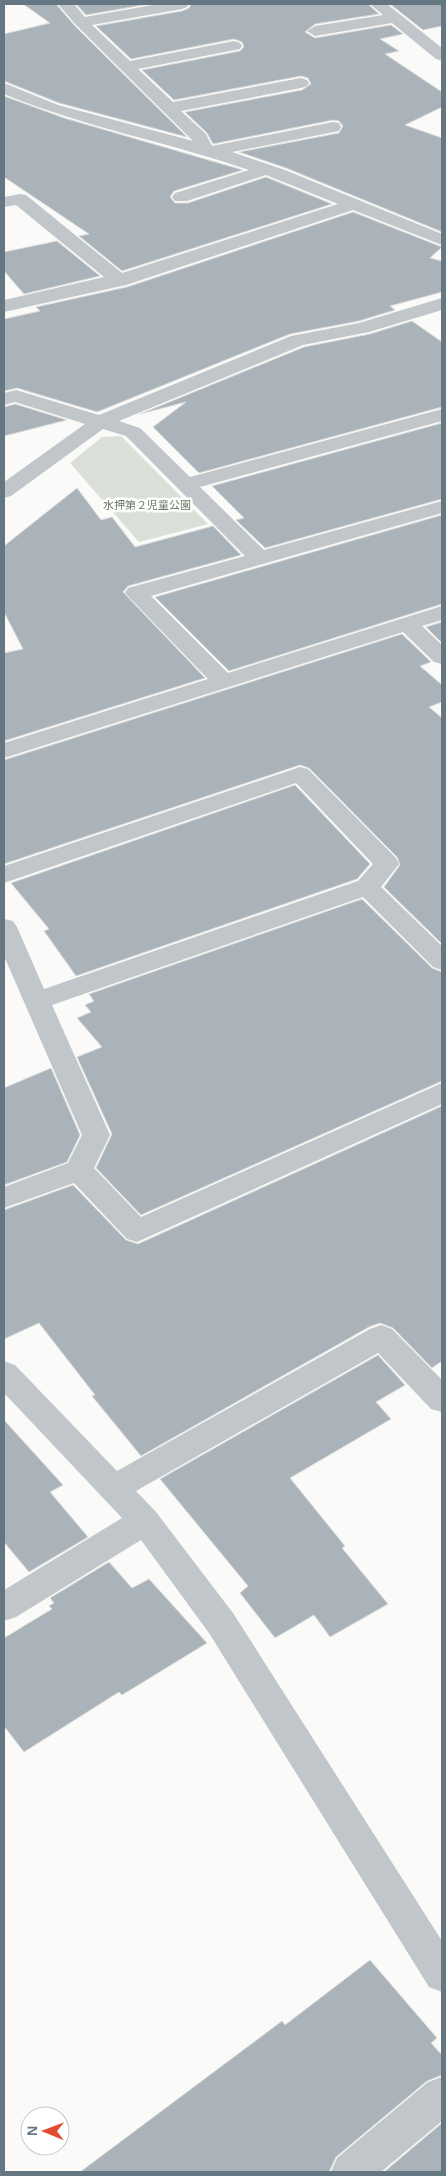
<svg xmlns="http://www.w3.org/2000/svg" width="446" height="2176" font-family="Arial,'Noto Sans JP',sans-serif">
<rect width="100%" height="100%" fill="#fafaf8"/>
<path fill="#dadfd7" d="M121 436 208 524 139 542 70 463 102 437Z"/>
<g fill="#aab3b9" stroke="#dcdcda">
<path d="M23 4H56L75 26 187 137 59 103 4 81V34L50 23Z"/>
<path d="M76 4H149L86 15Z"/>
<path d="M191 4H368L379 14 315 24 305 32 315 38 391 25 403 34 380 39 399 51 385 54 442 92V107L405 125 442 138V232L286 168 239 152 339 133 343 126 339 121 333 120 213 144 207 133 185 112 302 90 311 84 308 78 301 76 174 100 142 70 240 51 244 47 242 42 234 39 131 59 96 26 182 11 189 8Z"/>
<path d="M390 4H442V26L423 30Z"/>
<path d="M4 96 64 118 243 170 174 191 170 197 175 203H188L266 177 332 204 122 271 79 236 89 234 4 177Z"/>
<path d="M353 212 442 247 430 258 442 261V292L390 306 395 310 359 321 290 334 97 412 17 388 4 391V319L40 311 36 307 127 287Z"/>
<path d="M57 241 100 276 24 294 4 271V252Z"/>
<path d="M412 321 442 342V407L199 473 153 427 186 402 140 414 304 347 370 334Z"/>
<path d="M15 404 67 420 4 436V407Z"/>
<path d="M442 423V499L265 548 236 520 244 518 212 486Z"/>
<path d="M77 488 101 520 112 517 135 547 213 526 241 555 128 586 123 592 205 678 4 741V653L23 649 4 612V546Z"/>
<path d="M442 515V604L229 671 155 597Z"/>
<path d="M442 622V643L426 627Z"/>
<path d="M402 634 431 662 420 666 442 685V702L429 707 442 718V944L384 887 400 865 397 857 309 768 300 765 4 864V760Z"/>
<path d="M295 785 370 864 357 879 76 976 44 931 49 929 11 883Z"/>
<path d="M362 899 432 968 442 972V1081L141 1215 96 1168 112 1134 77 1057 102 1047 77 1018 91 1012 85 1005 94 1001 89 994Z"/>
<path d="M51 1068 80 1135 67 1162 4 1185V1088Z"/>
<path d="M442 1106V1361L432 1368 393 1328 380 1323 369 1327 141 1456 92 1396 95 1395 39 1323 4 1339V1210L73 1185 126 1240 138 1244Z"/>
<path d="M378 1355 405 1385 376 1402 391 1419 290 1478 345 1546 342 1548 388 1604 330 1637 314 1615 275 1638 240 1593 248 1586 160 1479Z"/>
<path d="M4 1420 63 1485 50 1492 88 1537 29 1572 4 1542Z"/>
<path d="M109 1562 132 1588 149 1579 207 1643 122 1695 119 1692 24 1752 4 1726V1638L52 1609 49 1606 54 1603 50 1598Z"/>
<path d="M370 1960 437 2038 431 2043 442 2055V2075L427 2081 336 2157 329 2172H80L282 2021 285 2025Z"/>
<path d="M442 2123V2172H384Z"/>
</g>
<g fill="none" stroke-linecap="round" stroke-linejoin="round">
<g fill="#c1c6ca" fill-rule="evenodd">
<path d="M58 4H74L85 17 158 4H189L187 7 182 9 92 25 130 61 234 41 240 43 242 46 240 49 138 69 173 102 301 78 307 80 309 83 307 86 301 88 181 111 206 134 212 146 333 122 339 123 341 127 339 131 232 152 285 170 442 234V245L353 210 126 285 4 312V300L104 277 16 205 4 207V197L20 194 26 195 122 273 338 204 266 175 187 201H175L172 197 175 193 249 170C168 142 83 127 4 94V83L58 105 193 141 76 25Z"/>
<path d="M370 4H387L442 48V61L436 59 392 23 315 36 307 31 315 26 383 15Z"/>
<path d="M442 298V310L369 332 303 345 119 421 140 428 190 477 442 409V421L200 487 264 550 442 501V513L151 596 228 673 442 606V620L422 626 442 645V664L434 662 403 632 4 758V743L208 679 125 593 128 588 245 556 126 436 103 429 11 496 4 498V482L85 424 15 402 4 405V393L16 390 99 415 291 336 359 323Z"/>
<path d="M300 767 308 769 396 858 399 864 381 887 442 946V970L433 967 363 897 52 1005 110 1135 94 1168 141 1217 442 1083V1104L137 1242 127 1239 74 1183 4 1208V1187L68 1163 82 1135 4 956V919L13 921 17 927 44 989 358 881 373 864 296 783 4 883V866Z"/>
<path d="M381 1325 392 1329 442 1380V1412L431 1409 378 1353 136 1491 156 1512 233 1613 442 1941V1992L429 1987 209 1633 141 1540 16 1617 4 1621V1590L122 1518 4 1393V1361L15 1365 117 1471 370 1329Z"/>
<path d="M442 2077V2121L381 2172H331L337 2158 428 2082Z"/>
</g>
</g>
<g text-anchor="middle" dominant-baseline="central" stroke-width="5" stroke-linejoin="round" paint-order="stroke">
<g font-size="11" fill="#697a64" stroke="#fff">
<text x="147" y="505">水押第２児童公園</text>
</g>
</g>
<rect width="446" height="2176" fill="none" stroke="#657782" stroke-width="10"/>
<g transform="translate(45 2131) rotate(271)"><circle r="24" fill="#ffffff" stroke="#c1c9cd"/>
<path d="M0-4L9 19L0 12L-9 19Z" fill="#e14d30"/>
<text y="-8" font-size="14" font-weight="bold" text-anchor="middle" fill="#657782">N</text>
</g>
</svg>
